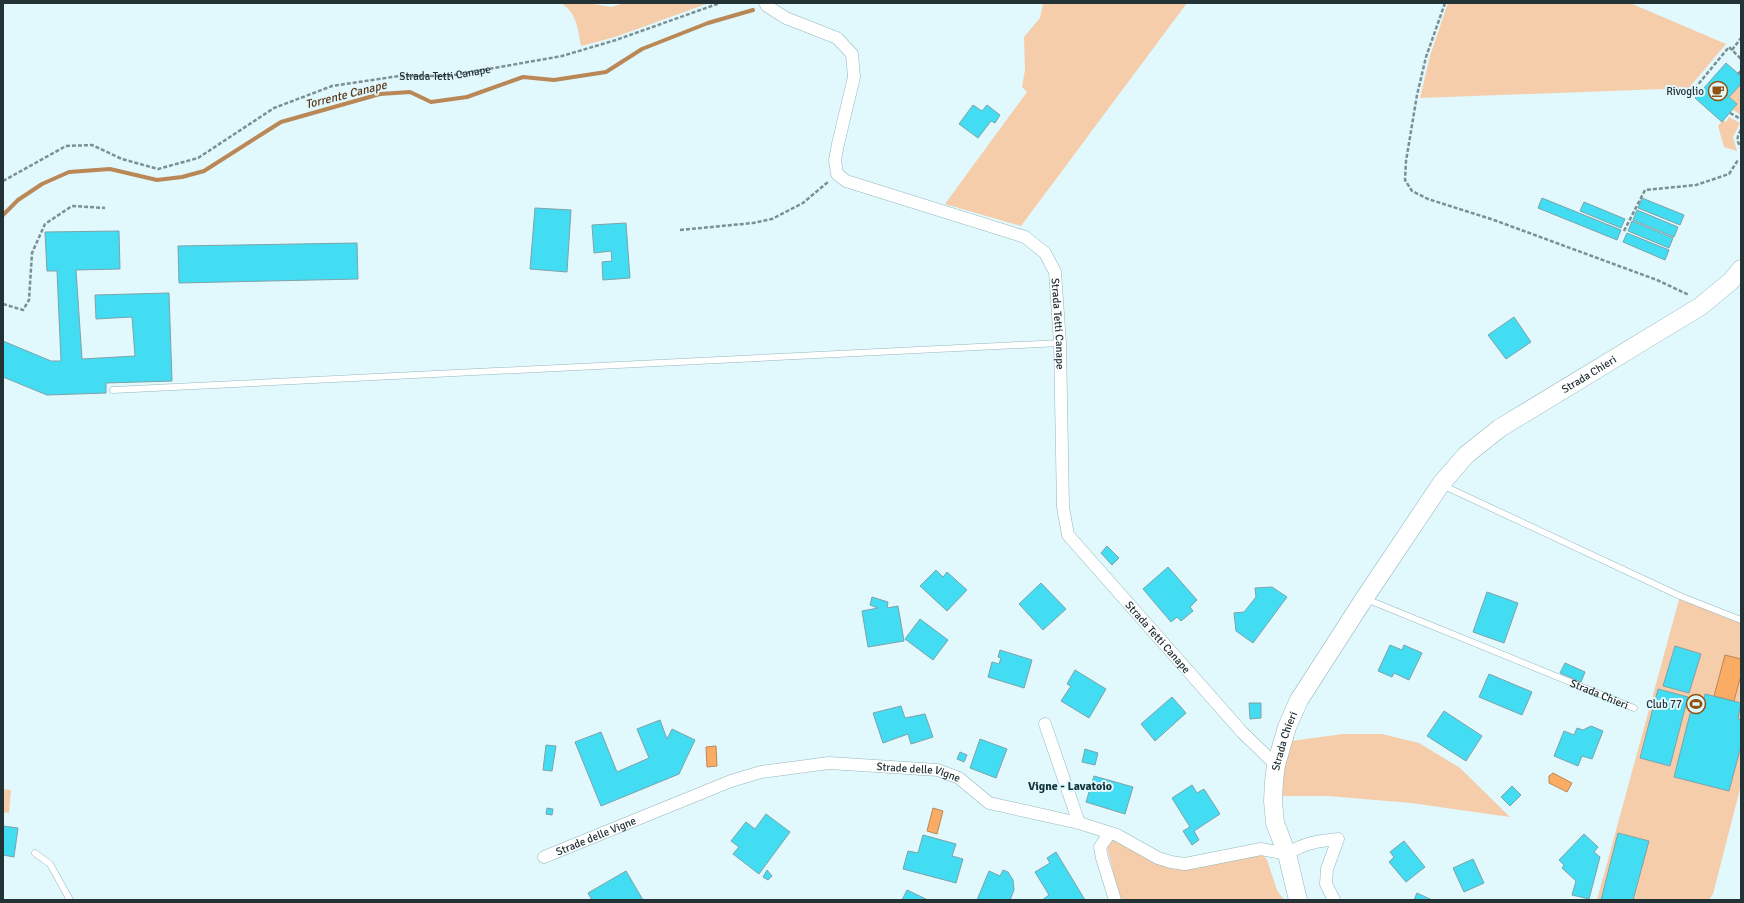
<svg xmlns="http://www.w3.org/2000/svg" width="1744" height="903" font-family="Signika,sans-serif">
<rect width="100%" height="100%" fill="#e1f8fc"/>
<g fill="#f6cdaa">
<path d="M561 3H588L611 7 624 3H709L615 37 581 46C578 29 577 13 561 3Z"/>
<path d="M1043 3H1187L1021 226 945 204 1027 92 1022 87 1025 70 1024 37 1040 18Z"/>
<path d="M1448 3H1630L1726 44 1689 88 1420 98 1430 56Z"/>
<path d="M1741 84V115L1733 110 1737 104 1729 97Z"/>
<path d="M1729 117 1740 123 1733 137 1737 151 1724 147 1718 126 1723 120 1726 122Z"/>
<path d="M1680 596 1741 622V785L1713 894 1709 900H1597Z"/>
<path d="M1343 734H1382L1419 743 1460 768 1510 817 1411 803 1328 796H1281L1282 769 1291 741Z"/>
<path d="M3 789 11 790 9 813 3 812Z"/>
<path d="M1113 840 1161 864 1263 855 1267 860 1277 890 1284 900H1120L1107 847Z"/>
</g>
<g fill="#faac64" stroke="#ba8756">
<path d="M1725 655 1741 659V675L1734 701 1714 696Z"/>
<path d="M716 746 717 766 707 767 706 747Z"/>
<path d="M1553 773 1572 783 1567 792 1549 783V776Z"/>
<path d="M933 808 943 811 937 834 927 831Z"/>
</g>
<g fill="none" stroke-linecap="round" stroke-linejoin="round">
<path stroke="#ba8756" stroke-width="4" d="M3 215 18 200 42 184 69 172 110 169 157 180 182 177 204 171 281 122 380 94 410 92 431 102 467 97 523 77 554 80 606 72 642 49 708 23 753 10"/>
</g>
<g fill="#42ddf2" stroke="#7ea2a9">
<path d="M1726 63 1741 76V84L1729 97 1737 104 1722 122 1695 98Z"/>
<path d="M973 105 982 111 987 105 1000 115 995 123 991 121 978 138 959 124Z"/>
<path d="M1542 198 1621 230 1617 240 1538 208Z"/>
<path d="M1642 198 1684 215 1680 225 1638 208Z"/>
<path d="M1584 202 1625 219 1621 228 1580 211Z"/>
<path d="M535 208 571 210 567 272 530 269Z"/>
<path d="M1637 210 1678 227 1674 237 1633 220Z"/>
<path d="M1632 221 1673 238 1669 248 1628 231Z"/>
<path d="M626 223 630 278 603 280 602 262 612 261 611 251 594 253 592 225Z"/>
<path d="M119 231 120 269 76 270 82 359 135 356 132 317 96 319 95 295 169 293 172 381 106 383V393L47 395 3 377V341L51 361H61L57 271H47L45 232Z"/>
<path d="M1627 233 1669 250 1665 260 1623 242Z"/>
<path d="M357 243 358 279 179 283 178 246Z"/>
<path d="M1514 317 1531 342 1506 359 1488 335Z"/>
<path d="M1107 546 1119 558 1112 565 1101 553Z"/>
<path d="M1168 567 1197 600 1190 607 1193 611 1181 621 1177 617 1171 622 1143 589Z"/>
<path d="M936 570 943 577 947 572 967 590 947 611 920 586Z"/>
<path d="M1041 583 1066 609 1043 630 1019 604Z"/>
<path d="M1272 587 1287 597 1253 643 1236 631 1234 613 1244 612 1256 597 1255 588Z"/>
<path d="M1487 592 1518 603 1504 643 1473 632Z"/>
<path d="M872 597 888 602 887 608 898 606 904 641 868 647 862 611 878 608 870 605Z"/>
<path d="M920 619 948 640 933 660 905 639Z"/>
<path d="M1390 645 1402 650 1404 645 1422 653 1409 680 1394 673 1392 677 1378 671Z"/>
<path d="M1675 646 1701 654 1689 693 1663 686Z"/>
<path d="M1000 650 1032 660 1024 688 988 677 992 662 999 664 1001 658 998 657Z"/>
<path d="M1565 663 1585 672 1581 682 1560 673Z"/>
<path d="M1075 670 1106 689 1089 718 1061 701 1071 686 1067 684Z"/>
<path d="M1489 674 1532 692 1522 715 1479 697Z"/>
<path d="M1658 689 1688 697 1670 766 1640 758Z"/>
<path d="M1705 694 1741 703 1738 719 1741 720V746L1729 791 1674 777 1692 706 1702 708Z"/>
<path d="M1172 697 1186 713 1155 741 1141 724Z"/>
<path d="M1249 703H1261V718L1250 719Z"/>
<path d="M901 706 905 718 925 714 933 737 911 744 908 734 883 743 873 713Z"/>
<path d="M1444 711 1482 736 1466 761 1427 736Z"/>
<path d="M660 720 667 739 672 729 695 740 679 774 601 806 575 742 601 732 617 772 649 758 637 729Z"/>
<path d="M1591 726 1603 731 1592 759 1582 756 1578 766 1554 756 1564 731 1574 735 1577 728 1583 730Z"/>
<path d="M980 739 1007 749 996 778 970 768Z"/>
<path d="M546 745 556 746 552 771 543 770Z"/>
<path d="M1085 749 1098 753 1095 765 1082 762Z"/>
<path d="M960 752 967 755 964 762 957 759Z"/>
<path d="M1094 776 1133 787 1125 814 1086 802Z"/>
<path d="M1192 785 1197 793 1204 789 1220 814 1194 831 1199 840 1192 845 1183 831 1190 827 1172 798Z"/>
<path d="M1512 786 1521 795 1510 806 1501 797Z"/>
<path d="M547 808 553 809 552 815 546 814Z"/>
<path d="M766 814 790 832 759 874 733 854 739 847 731 841 746 822 755 829Z"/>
<path d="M3 826 18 828 14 857 3 855Z"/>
<path d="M1618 833 1649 841 1633 900H1601Z"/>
<path d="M1584 834 1598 847 1594 852 1600 857 1589 899 1572 895 1576 881 1562 868 1564 865 1559 860Z"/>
<path d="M923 835 956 844 952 856 963 859 956 883 903 869 908 851 918 853Z"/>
<path d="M1404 841 1425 867 1406 882 1389 862 1394 857 1390 852Z"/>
<path d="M1056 852 1085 900H1042L1049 895 1035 872 1050 863 1047 858Z"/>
<path d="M1473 859 1484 883 1464 892 1453 868Z"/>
<path d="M767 870 772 876 768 880 763 877Z"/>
<path d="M1003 870 1008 872 1013 880 1014 890 1010 900H977L989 871 1000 876Z"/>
<path d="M626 871 643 900H592L588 893Z"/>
<path d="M907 890 928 900H902Z"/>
<path d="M1417 893 1432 900H1414Z"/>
</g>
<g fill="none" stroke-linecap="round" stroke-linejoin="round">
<defs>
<g id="lane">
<path d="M113 390 1060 343"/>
<path d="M1442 485 1680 596 1741 620"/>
<path id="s2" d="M1366 599 1634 708"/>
<path d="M35 853 50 864 70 900"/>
</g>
<g id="street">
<path id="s3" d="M765 3 767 6 786 18 837 38 852 54 854 77 838 144 835 160 837 174 846 181 1025 237 1045 253 1055 272 1060 343 1063 507 1068 535 1242 732 1276 765"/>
<path d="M1045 724 1079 823"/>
<path d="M1110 833 1100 847 1102 858 1115 900"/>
<path id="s4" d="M544 857 731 781 761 772 829 763 938 770 959 778 989 803 1079 823 1117 835 1158 858 1171 862 1185 864 1261 849 1287 854C1304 843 1318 841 1338 839L1327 869 1326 884 1334 900"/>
</g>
<g id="secondary">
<path id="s5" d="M1298 900 1287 854 1275 823 1273 801 1274 781 1276 765 1287 727 1299 700 1364 599 1441 484 1466 455 1500 428 1701 306 1731 281 1741 269"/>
</g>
</defs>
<use href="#lane" stroke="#93b8be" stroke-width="7"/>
<use href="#street" stroke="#93b8be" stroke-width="13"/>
<use href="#secondary" stroke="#93b8be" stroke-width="19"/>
<g stroke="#7c8f92" stroke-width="2.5" stroke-dasharray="4 2" stroke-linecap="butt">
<path d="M1445 3 1426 57 1417 95 1406 161 1405 180 1412 191 1428 199 1494 220 1657 280 1689 295"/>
<path d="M1732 50 1741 38"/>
<path d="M1738 74 1741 71"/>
<path d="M1691 93 1729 47 1741 59"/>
<path d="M1730 113 1741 119"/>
<path d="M1741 130C1737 136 1736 141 1741 147"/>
<path id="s1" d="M3 181 66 146 92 145 122 159 158 169 198 158 274 108 332 86 399 76H449L562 56 616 40 720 3"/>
<path d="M680 230 753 223 772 219 803 203 829 181"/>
<path d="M1624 231 1645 190 1696 185 1729 174 1738 160"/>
<path d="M3 304 23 310 29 300 32 253 45 224 72 206 105 208"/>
</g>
<use href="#lane" stroke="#fff" stroke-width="6"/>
<use href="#street" stroke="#fff" stroke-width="12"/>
<use href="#secondary" stroke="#fff" stroke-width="18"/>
</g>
<defs>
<symbol id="cafe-ring" viewBox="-11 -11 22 22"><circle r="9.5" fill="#e1f8fc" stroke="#8e5311" stroke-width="1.5"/><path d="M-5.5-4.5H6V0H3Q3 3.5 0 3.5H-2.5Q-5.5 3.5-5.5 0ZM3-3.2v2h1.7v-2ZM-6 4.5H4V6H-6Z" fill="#8e5311"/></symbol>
<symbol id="stadium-ring" viewBox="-11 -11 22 22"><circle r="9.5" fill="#e1f8fc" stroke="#8e5311" stroke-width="1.5"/><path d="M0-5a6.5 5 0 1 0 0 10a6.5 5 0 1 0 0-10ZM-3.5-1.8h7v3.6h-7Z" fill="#8e5311"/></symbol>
</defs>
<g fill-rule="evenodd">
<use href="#cafe-ring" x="1707" y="80" width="22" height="22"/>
<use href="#stadium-ring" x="1685" y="693" width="22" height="22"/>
</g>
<g text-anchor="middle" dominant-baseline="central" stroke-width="4" stroke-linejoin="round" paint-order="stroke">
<g font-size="11" fill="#233235" stroke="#e1f8fc">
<text stroke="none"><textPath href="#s1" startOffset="477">Strada Tetti Canape</textPath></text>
<text stroke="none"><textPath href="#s3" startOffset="523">Strada Tetti Canape</textPath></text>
<text stroke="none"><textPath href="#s5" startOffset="652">Strada Chieri</textPath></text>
<text stroke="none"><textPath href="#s3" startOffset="871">Strada Tetti Canape</textPath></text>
<text stroke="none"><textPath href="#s2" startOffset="252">Strada Chieri</textPath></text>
<text stroke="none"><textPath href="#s5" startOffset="164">Strada Chieri</textPath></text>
<text stroke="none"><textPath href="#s4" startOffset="392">Strade delle Vigne</textPath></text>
<text stroke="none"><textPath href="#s4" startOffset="56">Strade delle Vigne</textPath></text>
</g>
<g font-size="11" fill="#233235" stroke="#e1f8fc" text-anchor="end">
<text x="1704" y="91">Rivoglio</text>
<text x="1682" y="704">Club 77</text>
</g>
<g font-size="12" font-style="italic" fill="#5b3b1d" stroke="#e1f8fc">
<text transform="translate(346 95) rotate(-14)">Torrente Canape</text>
</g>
<g font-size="12" font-weight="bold" fill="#103339" stroke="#e1f8fc">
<text x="1070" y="786">Vigne - Lavatoio</text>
</g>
</g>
<rect width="1744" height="903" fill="none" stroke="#233235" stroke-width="8"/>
</svg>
